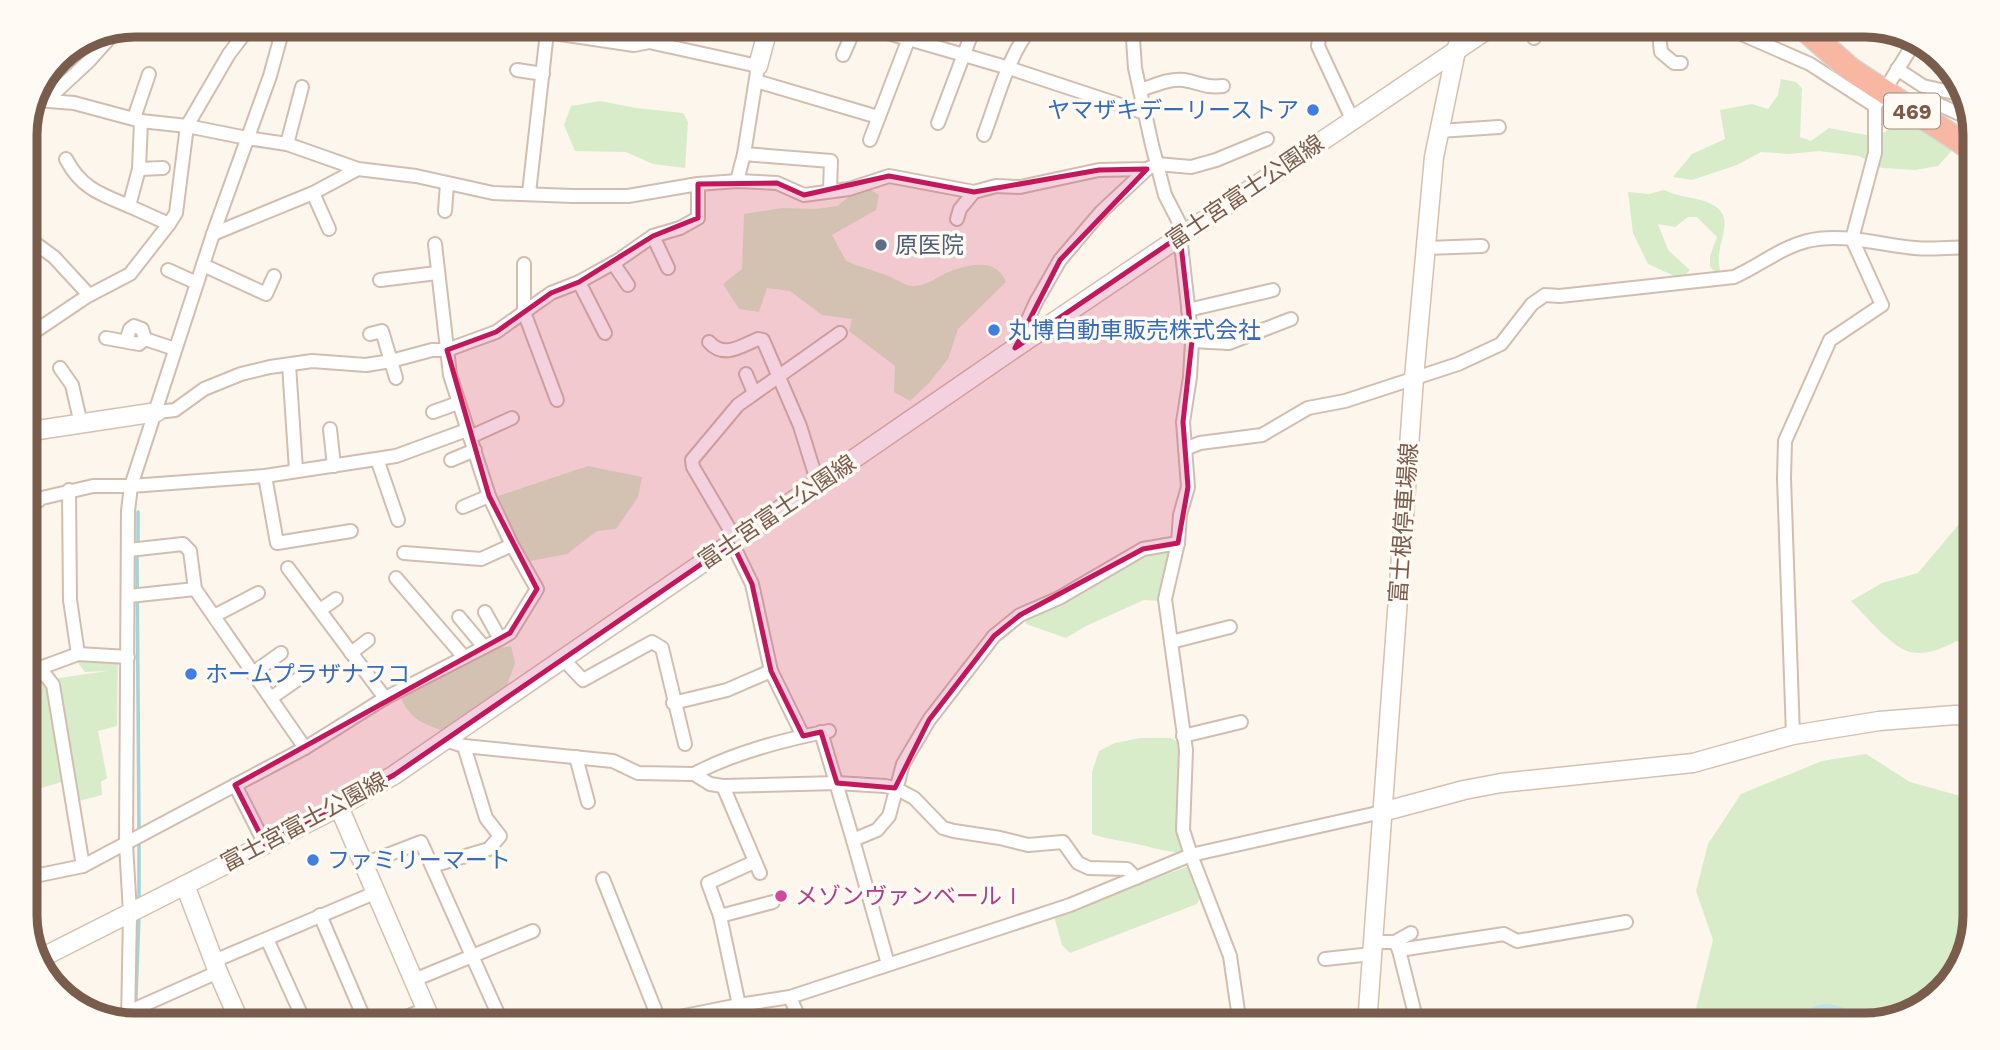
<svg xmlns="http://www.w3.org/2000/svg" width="2000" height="1050" font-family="'Work Sans','Noto Sans JP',sans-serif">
<rect width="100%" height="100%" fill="#fdf6ec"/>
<g fill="#d8ecc9">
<path d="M1781 79 1796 82 1802 88 1800 137 1811 141 1829 128 1877 137C1900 120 1919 121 1947 123 1956 124 1966 128 1974 125L1975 147H1955L1938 166 1915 170 1882 168 1859 156 1819 151 1789 154 1761 152 1737 165 1692 180 1673 177 1692 154 1725 139 1720 110 1752 104 1768 109 1778 95Z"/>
<path d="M600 101 636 108 683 113 688 122 685 168 653 164 626 152 575 151 564 125 571 106Z"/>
<path d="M864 185 879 195 876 210 832 235 846 261C862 268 878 271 893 278 900 281 907 287 913 286 926 286 934 279 944 274 965 265 996 256 1006 282L958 329 948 359 929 383 910 401 894 392 895 366 849 331 852 319 822 315 790 291 767 288 759 312 739 309 723 284 742 269 744 214 782 208 815 209 837 206Z"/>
<path d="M1664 190C1678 197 1693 197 1707 202 1736 214 1721 233 1719 255 1718 262 1720 270 1721 277L1710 267V256L1717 237 1697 217H1688L1675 227 1658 224 1668 250 1690 270 1681 279 1648 264 1633 233 1628 192 1649 194Z"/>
<path d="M588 466 642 477 638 497 616 529 597 531 567 554 526 562 495 497Z"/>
<path d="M1975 522V650L1957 641C1943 648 1926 656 1910 652 1891 647 1865 615 1851 601L1882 583 1918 573 1959 524Z"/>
<path d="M1171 549 1160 601 1144 600 1086 626 1066 638 1026 624 1025 616 1148 553Z"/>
<path d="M511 646 515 663 506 688 441 730C419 723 408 716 399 694L493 649Z"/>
<path d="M118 656 117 726 98 731 107 778 101 782 102 795 71 803 61 782 25 793V683L107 671 85 672 75 659Z"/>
<path d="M1140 738H1171L1181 744 1188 853C1169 853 1151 847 1132 843 1118 840 1106 839 1092 834V772L1099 751 1115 743Z"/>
<path d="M1866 754 1910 782 1975 800V916L1964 965 1921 1011 1866 1025H1692L1713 940 1696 891 1708 844 1741 794 1822 761Z"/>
<path d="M1189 866 1200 898 1197 904 1070 953 1062 945 1054 916Z"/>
</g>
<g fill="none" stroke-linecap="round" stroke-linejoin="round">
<g stroke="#a5d3da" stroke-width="3.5">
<path d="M138 545V512"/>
<path d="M137 552 139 832"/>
<path d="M139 839V902"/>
<path d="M135 1025 139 916"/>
</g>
<path stroke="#bfe3e8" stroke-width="19" d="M1804 1025C1823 1006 1836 1014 1856 1025"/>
<defs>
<g id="street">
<path d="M308 25H312"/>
<path d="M548 25 547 32 634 45 649 42 758 66 744 154 737 181"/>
<path d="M860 25 1009 68 1145 113"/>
<path d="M1132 25 1135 68 1152 145 1165 195 1185 234"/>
<path d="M1321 25 1318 46 1352 119"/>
<path d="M1529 25 1534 38"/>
<path d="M1661 25 1659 33 1661 52 1674 63H1681"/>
<path d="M1721 25 1810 64 1875 106"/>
<path d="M843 55 856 25"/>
<path d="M1897 69 1923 86 1954 93 1966 100"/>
<path d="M517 70 543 74"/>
<path d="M756 81 878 117"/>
<path d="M1140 90C1154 86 1169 78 1184 80 1201 83 1205 88 1223 86"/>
<path d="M37 100 74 103 141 121 187 126 247 138 287 144 358 169"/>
<path d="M47 100 89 61 114 33"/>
<path d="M1931 101 1973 120"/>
<path d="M134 118 149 74"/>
<path d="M141 121 139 169 129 206 169 224"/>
<path d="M938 123 975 25"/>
<path d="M1439 131 1499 127"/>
<path d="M984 135C998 98 1008 55 1033 25"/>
<path d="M870 140 914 25"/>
<path d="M287 144 302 87"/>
<path d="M744 154 831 161 830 190"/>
<path d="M66 159C81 188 100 194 129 206"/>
<path d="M139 169 163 168"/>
<path d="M313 193 329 229"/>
<path d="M529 193 547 32"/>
<path d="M445 211 447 184"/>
<path d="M957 219 960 209 974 192 996 186 1020 187 1099 170 1147 169 1157 164 1191 167 1216 160 1267 139"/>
<path d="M213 234 313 193 358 169 416 176 493 193 572 196H628L698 184 737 181 777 183 804 195 849 189 889 176 974 192"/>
<path d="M653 236 668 268"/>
<path d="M1180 236 1192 341 1190 377 1183 422 1188 487 1180 515 1178 543 1165 599 1186 750 1183 830 1191 855 1230 956 1240 1025"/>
<path d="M28 238 54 257 89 295"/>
<path d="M1426 248 1482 246"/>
<path d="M613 263 628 285"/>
<path d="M524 264V312L557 400"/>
<path d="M203 265 266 294 274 276"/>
<path d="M168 270 197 283"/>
<path d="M380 280 437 273"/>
<path d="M579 282 605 333"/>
<path d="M1188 310 1273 290"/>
<path d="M370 334 382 331 396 378"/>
<path d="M28 336 86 297 130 274 169 224 176 213 187 126 229 54 251 25"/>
<path d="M106 338 139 344 145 339 175 349"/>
<path d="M126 341 130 329 134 326 142 329 145 339"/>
<path d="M1192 341 1229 343 1291 319"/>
<path d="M709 342C724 359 741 346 758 339L763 340 800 426 818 484"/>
<path d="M1021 344 1020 337 1036 302 1060 260 1101 212 1147 169"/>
<path d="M289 365 296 470"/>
<path d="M60 368 72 385 81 424"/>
<path d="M746 374 754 393"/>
<path d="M157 412 175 410 204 389 241 374 270 367 312 361 366 365 391 361 432 350H447L496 332 551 293 579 282 617 261 653 236 680 228 698 218V184"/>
<path d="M433 412 458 403"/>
<path d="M330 429 334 466"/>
<path d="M470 437 512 418"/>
<path d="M1185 449 1200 443 1262 435 1308 408 1345 401 1458 364 1501 344 1532 304 1545 295 1560 296 1734 277C1759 266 1780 248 1807 241 1842 232 1880 245 1915 248 1935 250 1956 247 1975 247"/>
<path d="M377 459 398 520"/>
<path d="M451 460 475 450"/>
<path d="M265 476 277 543 351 531"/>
<path d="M69 490 70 600 78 654"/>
<path d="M463 507 489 496"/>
<path d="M25 511 42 498 93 486H131L265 476 396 456 467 430"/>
<path d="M736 540 693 467 692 460 738 405 840 333"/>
<path d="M732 543 752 584 771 671 803 736"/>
<path d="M129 550 183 544 190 551 195 589"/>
<path d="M404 553 481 559 512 545"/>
<path d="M288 568 385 698"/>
<path d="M396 578 464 657"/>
<path d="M129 596 195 589 305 748"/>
<path d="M320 610 336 599"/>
<path d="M485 612 500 639"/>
<path d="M214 616 258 593"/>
<path d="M459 617 484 647"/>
<path d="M1171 642 1230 627"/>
<path d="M25 652 29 670"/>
<path d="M351 653 368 640"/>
<path d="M562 658 583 680 652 642 662 648 685 744"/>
<path d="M40 668 53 685 83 866"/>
<path d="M25 671 40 668 78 654 128 657"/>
<path d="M253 673 281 653"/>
<path d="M271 698 304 675"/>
<path d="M673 703 727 690 771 671"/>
<path d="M821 732 853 840"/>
<path d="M1793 735 1784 478 1785 441 1830 340 1882 305 1852 239 1875 153V106L1917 38"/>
<path d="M1183 736 1241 722"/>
<path d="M445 740 464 746 613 761 638 773 694 774 710 784 723 786 837 783 885 786 895 788 914 798 943 828 954 831 1000 838 1028 845 1063 842 1078 863 1089 868 1127 869 1136 878"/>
<path d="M576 757 588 802"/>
<path d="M694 774C735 752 783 740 829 731"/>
<path d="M235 785 265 844"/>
<path d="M723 786 760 873"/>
<path d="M364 864 421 842 503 1025"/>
<path d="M432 866 489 849 500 836 486 818 464 746"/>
<path d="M25 878 83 866 305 748 385 698 500 639 510 633 537 589 512 545 489 496 450 375 435 244"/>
<path d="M603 879 660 1022"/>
<path d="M320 915 367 1025"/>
<path d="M720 916 773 902"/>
<path d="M267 939 306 1025"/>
<path d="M1373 942H1395L1399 950 1504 934 1517 941 1626 922"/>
<path d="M1395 942 1411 933"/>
<path d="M1399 950 1416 1018"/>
<path d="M1325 959 1372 954"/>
<path d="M214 961 377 892"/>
<path d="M888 964 853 840 877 830 889 816 903 764 929 720 994 636 1020 615 1059 598 1143 549 1178 543"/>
<path d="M414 980 533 931"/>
<path d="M790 997 802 1025"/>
<path d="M739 1005 720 916 708 883 754 862"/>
<path d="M731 1007 739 1025"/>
<path d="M128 1012 218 972"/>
<path d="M128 1024 130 913 126 844 128 511 131 486 213 234 270 76 284 25"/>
<path d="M387 1025 426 1009"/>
<path d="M639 1025 739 1005 790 997 1070 905 1191 855 1382 812"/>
</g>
<g id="secondary">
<path d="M758 66 769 25"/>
<path d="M25 432 157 412"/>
<path d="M339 807 433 1025"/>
<path d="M1382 812 1464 790 1501 783 1693 763 1793 735 1879 721 1955 715 1975 716"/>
<path d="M185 885 218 972 241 1025"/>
<path d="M37 960 339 807 394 775 1021 344 1494 25"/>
<path d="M1367 1025 1414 378 1434 157 1456 51 1464 25"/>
</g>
<path id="highway" d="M1800 25 1850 69 1975 151"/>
</defs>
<use href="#street" stroke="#d1beb0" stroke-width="16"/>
<use href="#secondary" stroke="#d6c0b0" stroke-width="21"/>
<use href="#highway" stroke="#dad1cd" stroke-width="26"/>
<use href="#street" stroke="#fff" stroke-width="12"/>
<use href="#secondary" stroke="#fff" stroke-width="18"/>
<use href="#highway" stroke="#f7b7a3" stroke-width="23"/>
</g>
<path fill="#c2185b" fill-opacity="0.2" stroke="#c2185b" stroke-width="5" stroke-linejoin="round" d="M1147 169 1060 260 1015 348 1180 236 1192 341 1183 422 1188 487 1178 543 1143 549 1020 615 994 636 929 720 895 788 837 783 821 732 803 736 771 671 752 584 732 543 394 775 265 844 235 785 510 633 537 589 489 496 447 350 496 332 551 293 579 282 653 236 698 218V184L777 183 804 195 889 176 974 192 1099 170Z"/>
<g fill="#3f7fe0" stroke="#fffaf3" stroke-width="2.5">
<circle cx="1313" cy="110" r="7"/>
<circle cx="994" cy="330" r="7"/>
<circle cx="191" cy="674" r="7"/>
<circle cx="313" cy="860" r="7"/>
</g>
<circle fill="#5c6f8a" stroke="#fffaf3" stroke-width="2.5" cx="881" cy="245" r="7"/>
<circle fill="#d1479c" stroke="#fffaf3" stroke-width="2.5" cx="781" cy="896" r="7"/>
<g text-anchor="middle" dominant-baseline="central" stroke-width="7" stroke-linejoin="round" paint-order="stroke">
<rect fill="#fffaf3" stroke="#a28b7f" stroke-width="2" x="1884" y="93.5" width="56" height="35" rx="5"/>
<g font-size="21" font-weight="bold" fill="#7a5c4d">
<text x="1912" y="111">469</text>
</g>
<g font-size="23" fill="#366cbe" stroke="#fffaf3" text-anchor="start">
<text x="1299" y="110" text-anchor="end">ヤマザキデーリーストア</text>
<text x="1008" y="330">丸博自動車販売株式会社</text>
<text x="205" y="674">ホームプラザナフコ</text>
<text x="327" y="860">ファミリーマート</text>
</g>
<g font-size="23" fill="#7a5c4d" stroke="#fffaf3">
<text transform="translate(1245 192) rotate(-34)">富士宮富士公園線</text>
<text transform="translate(777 512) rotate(-34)">富士宮富士公園線</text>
<text transform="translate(1404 523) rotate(-86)">富士根停車場線</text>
<text transform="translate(304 822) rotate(-28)">富士宮富士公園線</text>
</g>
<g font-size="23" fill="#4e5e75" stroke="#fffaf3" text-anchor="start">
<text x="895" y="245">原医院</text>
</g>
<g font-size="23" fill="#b23c85" stroke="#fffaf3" text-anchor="start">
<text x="795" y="896">メゾンヴァンベール I</text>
</g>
</g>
<path d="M0 0H2000V1050H0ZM135 37H1865A98 98 0 0 1 1963 135V915A98 98 0 0 1 1865 1013H135A98 98 0 0 1 37 915V135A98 98 0 0 1 135 37Z" fill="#fffaf3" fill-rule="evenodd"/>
<path fill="none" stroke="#7a5c4d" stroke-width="9" d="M135 37H1865A98 98 0 0 1 1963 135V915A98 98 0 0 1 1865 1013H135A98 98 0 0 1 37 915V135A98 98 0 0 1 135 37Z"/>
</svg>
